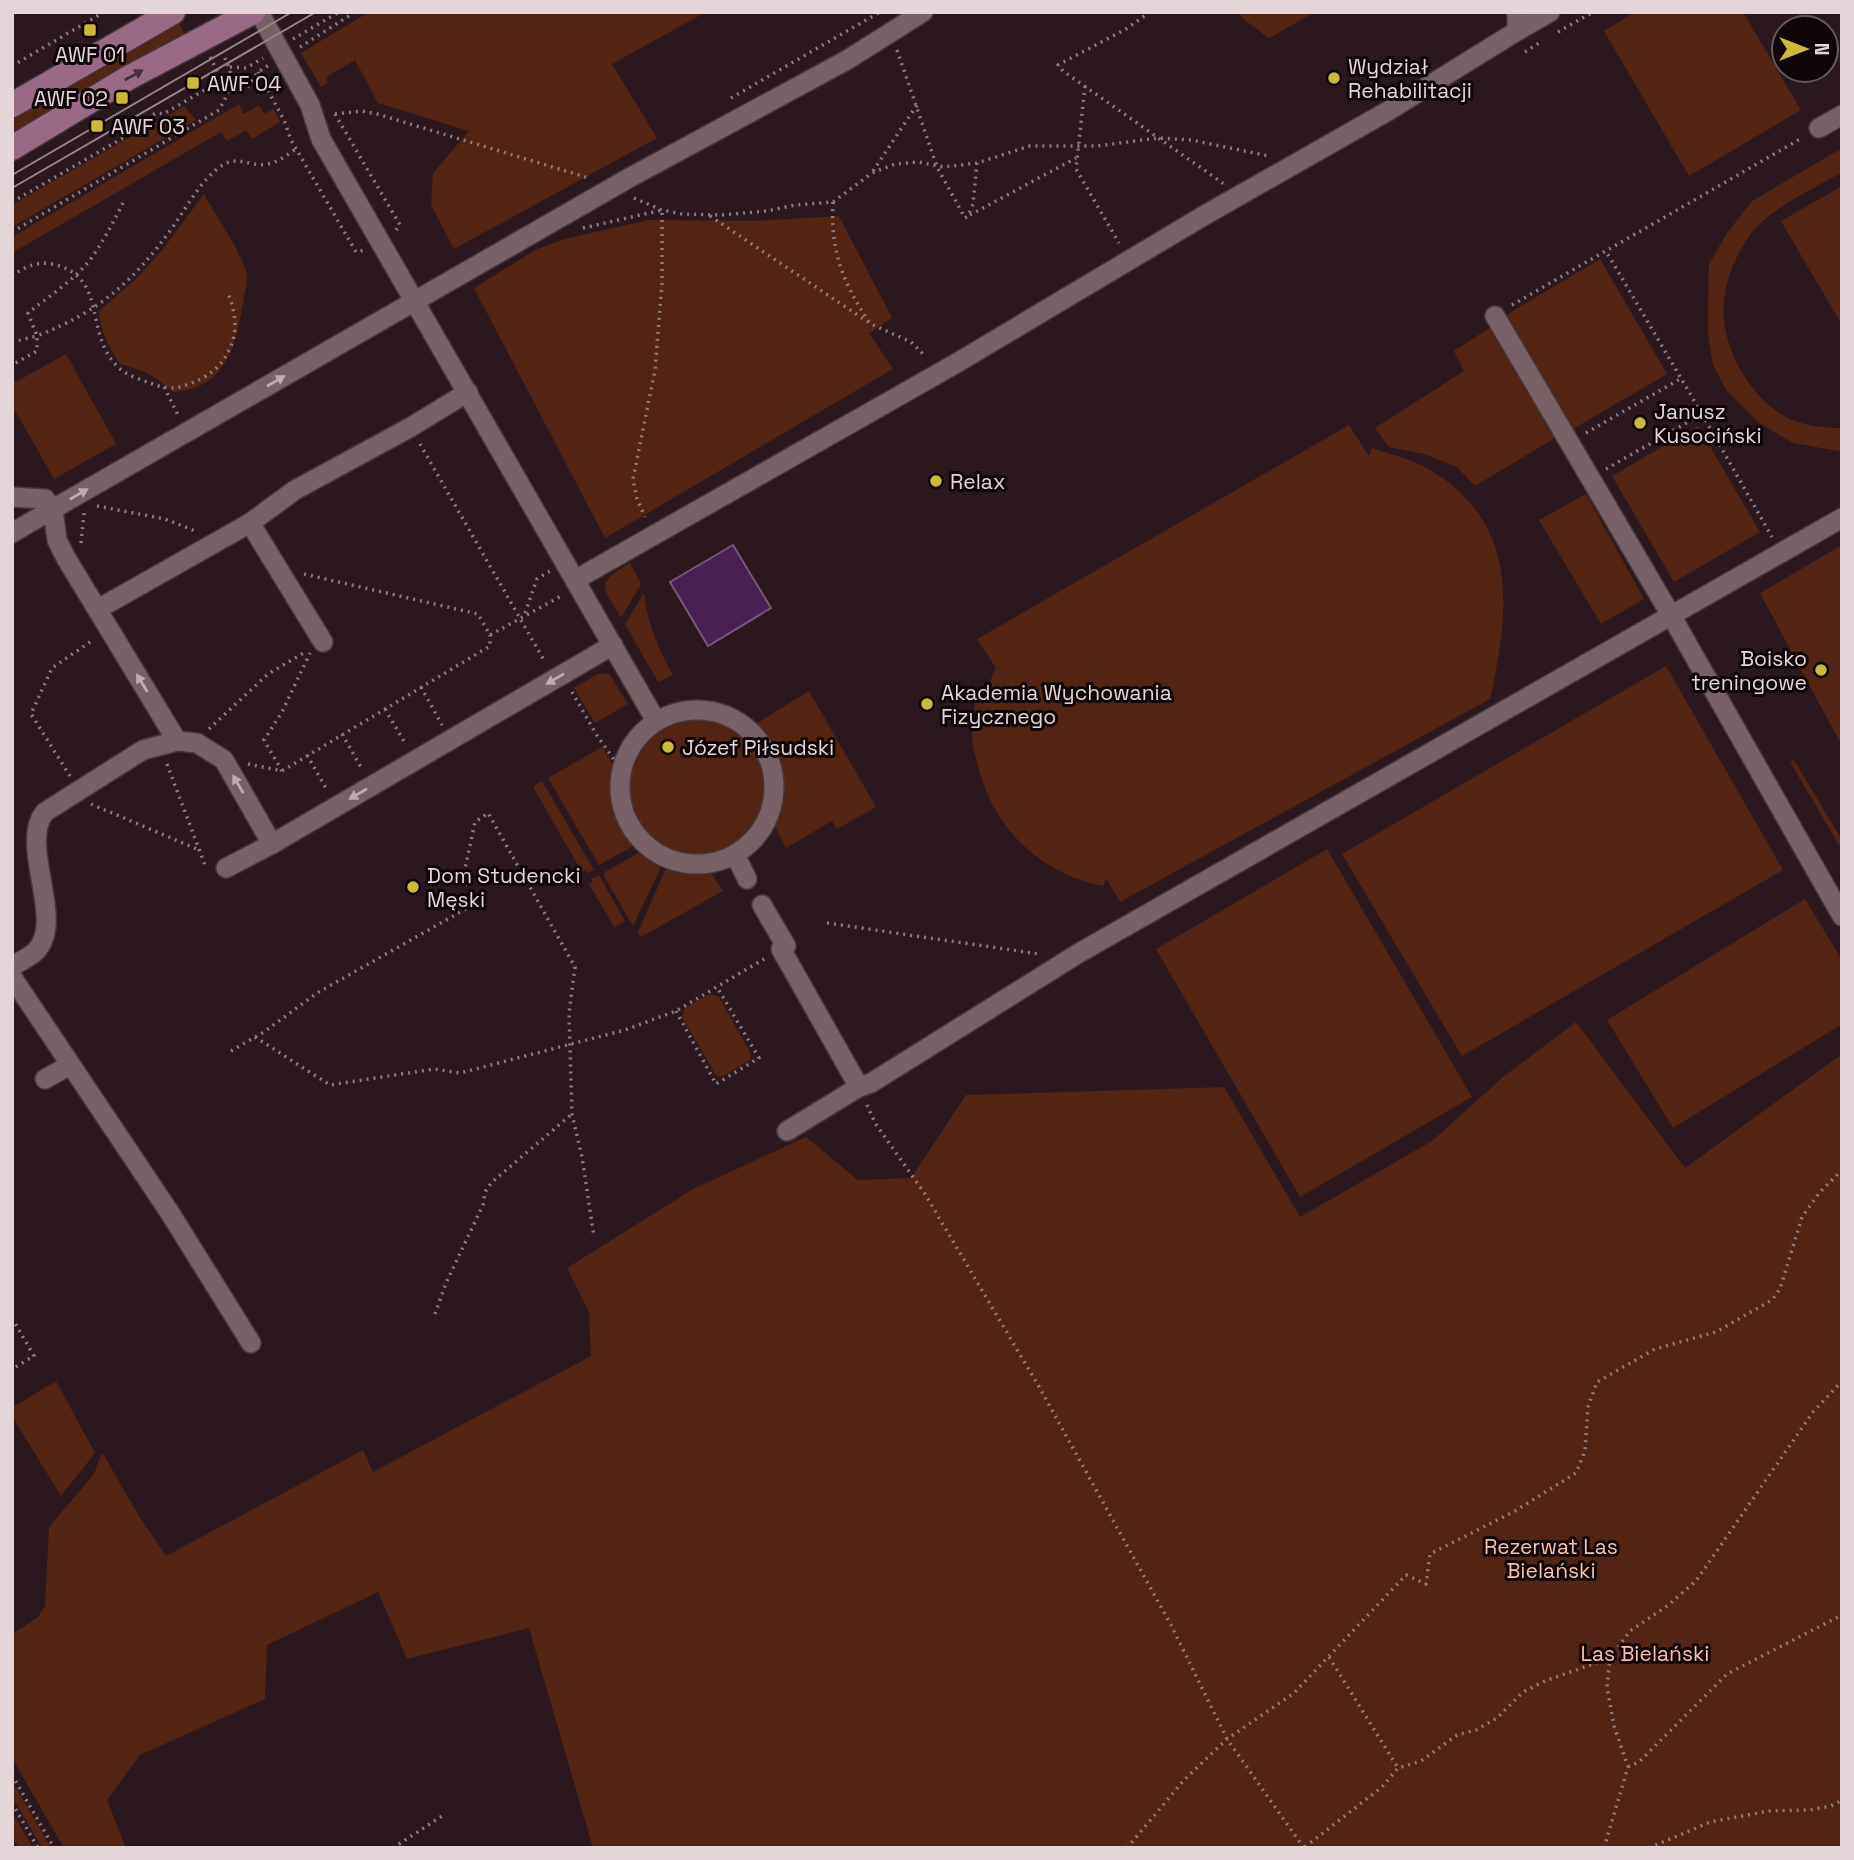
<svg xmlns="http://www.w3.org/2000/svg" width="1854" height="1860" font-family="'Space Grotesk',sans-serif">
<rect width="100%" height="100%" fill="#2b181e"/>
<g fill="#512413">
<path d="M369 12H706L612 64 657 138 454 249 431 205 433 173 469 131 378 103 355 60 326 77 328 83 321 87 301 53Z"/>
<path d="M1238 12H1315L1269 38 1242 18Z"/>
<path d="M1635 12H1743L1801 110 1689 176 1604 31Z"/>
<path d="M178 22 184 33 12 134V118Z"/>
<path d="M239 104 244 114 259 105 264 114 274 109 280 122 252 139 246 130 227 141 221 132 12 253V237Z"/>
<path d="M184 106 196 120 12 227V205Z"/>
<path d="M1842 148V172C1814 189 1768 209 1750 235 1738 252 1728 273 1725 294 1716 339 1748 399 1790 419 1805 426 1825 428 1842 428V451H1838L1793 443 1759 423 1727 391 1713 365 1708 335V307L1709 264 1727 233 1752 201Z"/>
<path d="M1842 186V325L1781 221Z"/>
<path d="M204 194C217 218 237 245 246 271 249 279 244 294 243 303 235 347 227 388 173 392 158 377 141 369 120 364 108 346 101 333 99 311L137 278 163 249Z"/>
<path d="M839 216 892 318 869 333 893 369 605 538 474 288 537 249 564 239 649 220 753 221Z"/>
<path d="M1600 259 1667 374 1573 429 1506 315Z"/>
<path d="M1491 327 1555 438 1475 486 1457 467 1424 454 1389 447 1375 428 1464 371 1454 351Z"/>
<path d="M66 354 116 444 54 479 12 405V384Z"/>
<path d="M1349 425 1369 456 1372 448C1389 454 1408 458 1423 466 1519 518 1511 607 1490 699L1120 902 1106 878 1104 886C1039 874 991 826 977 762 975 754 972 745 972 736 972 722 975 707 976 693L984 695 996 668 977 639Z"/>
<path d="M1698 426 1760 532 1674 582 1612 476Z"/>
<path d="M1586 494 1644 599 1601 624 1539 520Z"/>
<path d="M1842 545V746L1760 593Z"/>
<path d="M630 563 641 584 621 618C603 585 594 584 630 563Z"/>
<path d="M644 593C647 622 659 651 673 675L658 682 625 624Z"/>
<path d="M1666 666 1783 870 1462 1056 1342 854Z"/>
<path d="M604 673 610 675 628 704 595 723 574 688 598 674Z"/>
<path d="M809 691 876 807 837 829 832 821 786 848 773 823C786 787 782 752 757 723Z"/>
<circle cx="698" cy="788" r="68"/>
<path d="M602 747 614 766C609 796 617 821 635 845L599 865 548 778Z"/>
<path d="M1794 760 1842 840V850L1790 762Z"/>
<path d="M542 781 594 870 588 873 586 870 582 872 533 787Z"/>
<path d="M1327 849 1472 1097 1300 1197 1156 949Z"/>
<path d="M640 852 663 863 633 926 604 876 605 872Z"/>
<path d="M667 866 681 870 710 871 723 891 641 937 638 932Z"/>
<path d="M599 875 625 921 614 927 589 884 593 882 591 879Z"/>
<path d="M1805 899 1842 960V1024L1673 1128 1607 1020Z"/>
<path d="M710 994 719 997 751 1054 750 1060 721 1077 716 1075 682 1017 685 1008Z"/>
<path d="M1576 1022 1685 1168 1842 1054V1848H593L529 1628 407 1659 378 1592 267 1645 265 1699 140 1755 107 1800 126 1848H64L12 1758V1634L38 1617 45 1606 49 1527 94 1474 102 1452 139 1516 166 1556 363 1450 373 1472 591 1356 589 1312 567 1268 693 1189 806 1137 858 1180 911 1178 966 1095 1224 1087 1300 1217 1432 1141 1503 1077Z"/>
<path d="M56 1381 95 1453 61 1496 12 1416V1408Z"/>
<path d="M12 1781 51 1848H42L12 1796Z"/>
<path d="M12 1812 33 1848H19L12 1836Z"/>
</g>
<path fill="#482051" stroke="#76567a" stroke-width="2" d="M733 545 771 608 708 646 670 582Z"/>
<g fill="none" stroke-linecap="round" stroke-linejoin="round">
<defs>
<g id="minor">
<path d="M259 12 310 105 321 139 656 721"/>
<path d="M1517 31 1550 12"/>
<path d="M1819 128 1842 115"/>
<path d="M1495 316 1672 617 1842 916"/>
<path d="M12 497 45 499 53 509 12 533"/>
<path d="M250 523 323 642"/>
<path d="M575 580 955 364 1205 215 1388 111 1517 31V12"/>
<path d="M98 609 250 523 295 490 411 427 468 392"/>
<circle cx="697" cy="787" r="77"/>
<path d="M177 741 66 558 57 540 53 509 629 178 847 60 923 12"/>
<path d="M735 854 747 879"/>
<path d="M226 868 272 844 613 645"/>
<path d="M762 905 786 946 781 949 859 1087"/>
<path d="M12 966C19 962 30 957 36 951 66 920 18 844 45 812L143 750 177 741 197 743 224 760 272 844"/>
<path d="M12 977 170 1213 251 1343"/>
<path d="M45 1079 70 1065"/>
<path d="M787 1131 859 1087 871 1083 1079 953 1842 518"/>
</g>
<g id="major">
<path d="M12 105 173 12"/>
<path d="M12 148 128 78 253 12"/>
</g>
</defs>
<use href="#minor" stroke="#44363a" stroke-width="22"/>
<use href="#major" stroke="#44363a" stroke-width="27"/>
<g stroke="#8c7b80" stroke-width="3.5" stroke-dasharray="2 5" stroke-linecap="butt">
<path d="M1150 12 1126 29 1058 65 1063 71 1224 184"/>
<path d="M1558 32 1593 12"/>
<path d="M293 39 339 12"/>
<path d="M300 47 355 12"/>
<path d="M897 50 937 167 965 218 968 216 973 204 977 163"/>
<path d="M1525 52 1539 43"/>
<path d="M210 57 222 80 230 89 247 88 258 72 269 65"/>
<path d="M12 66 104 12"/>
<path d="M230 67 246 68 263 58"/>
<path d="M258 72 284 120 291 140 356 252 365 250"/>
<path d="M1085 86 1076 169 1119 243"/>
<path d="M731 98 880 12"/>
<path d="M335 114 362 111 377 114 589 178"/>
<path d="M335 114 400 225 396 230"/>
<path d="M873 171 917 105"/>
<path d="M634 198 662 210 682 214 721 215 767 211 795 205 833 202 872 173 895 164 918 162 944 167 977 163 1030 146H1097L1158 138 1191 140 1269 156"/>
<path d="M12 202 142 127 144 120 156 113 163 114 222 80"/>
<path d="M833 202C830 250 843 283 869 322"/>
<path d="M123 203C113 223 103 242 90 260 73 281 49 296 28 313L37 336C100 311 133 282 172 228 187 207 197 186 217 169 238 152 247 168 268 164 278 162 287 155 296 149"/>
<path d="M970 215 1076 158"/>
<path d="M710 216 871 324 911 342 926 357"/>
<path d="M583 228 662 210V283L655 370 633 479 637 499 645 517"/>
<path d="M12 232 219 110C232 87 236 77 222 53"/>
<path d="M12 276C24 267 37 261 52 264 109 276 83 332 117 366 125 375 139 379 150 383 162 388 174 390 186 385 209 377 223 367 232 343 238 326 234 307 227 291"/>
<path d="M1512 305 1802 138"/>
<path d="M12 342 37 336V351L12 365"/>
<path d="M164 387 179 417"/>
<path d="M1702 414 1772 537"/>
<path d="M1586 433 1680 379"/>
<path d="M420 444 545 662"/>
<path d="M1606 469 1702 414 1606 251"/>
<path d="M97 506 165 519 198 532"/>
<path d="M81 543 84 513"/>
<path d="M304 574 478 614 490 635 563 595"/>
<path d="M525 613 537 579 550 571"/>
<path d="M421 687 442 725"/>
<path d="M572 692 596 734 622 771"/>
<path d="M385 709 405 743"/>
<path d="M209 729 268 674 307 651"/>
<path d="M342 734 362 769"/>
<path d="M307 755 327 790"/>
<path d="M167 764 206 868"/>
<path d="M248 764 282 771 490 646V635"/>
<path d="M282 771 264 740 282 712 310 653"/>
<path d="M70 776 31 714 52 668 93 640"/>
<path d="M91 804 199 850"/>
<path d="M827 923 1039 954"/>
<path d="M676 1011 716 1084 759 1058 717 987"/>
<path d="M255 1037 330 1085 434 1069 460 1073 625 1030 676 1011 764 959"/>
<path d="M231 1051 264 1032 317 993 478 902 463 878 475 822 488 813 575 967 569 1013 572 1114 582 1157 594 1237"/>
<path d="M867 1105 875 1123 925 1194 1038 1385 1171 1625 1227 1739 1304 1848"/>
<path d="M435 1314 446 1283 483 1205 485 1192 492 1182 572 1114"/>
<path d="M12 1318 34 1356 12 1369"/>
<path d="M1329 1657 1398 1768"/>
<path d="M1628 1767 1639 1762 1727 1674 1842 1615"/>
<path d="M12 1775 54 1848"/>
<path d="M12 1803 38 1848"/>
<path d="M1305 1847 1382 1787 1398 1768 1421 1761 1457 1735 1476 1730 1497 1718 1523 1692 1545 1681 1610 1658"/>
<path d="M393 1848 442 1816"/>
<path d="M1127 1848 1184 1780 1227 1739 1294 1693 1406 1575 1426 1584 1430 1554 1515 1511 1576 1473 1585 1451 1588 1407 1597 1382 1655 1349 1716 1332 1772 1300 1780 1289 1802 1217 1820 1192 1842 1170"/>
<path d="M1604 1848 1628 1767 1614 1726 1607 1687 1610 1658 1630 1631 1667 1606 1696 1581 1813 1412 1842 1381"/>
<path d="M1649 1848 1710 1822 1769 1811 1810 1810 1831 1806 1842 1800"/>
</g>
<use href="#minor" stroke="#776066" stroke-width="19"/>
<use href="#major" stroke="#996a85" stroke-width="24"/>
<g stroke="#96868a" stroke-width="2">
<path d="M12 175 292 12"/>
<path d="M12 188 316 12"/>
</g>
</g>
<defs><path id="oneway-solid" d="M-6-.8H1V-3.2L6.5 0L1 3.2V.8H-6Z" transform="scale(1.75)"/></defs>
<use fill="#462e3a" href="#oneway-solid" transform="translate(134 75) rotate(-29)"/>
<g fill="#bdacb0">
<use href="#oneway-solid" transform="translate(276 381) rotate(-30)"/>
<use href="#oneway-solid" transform="translate(79 494) rotate(-30)"/>
<use href="#oneway-solid" transform="translate(555 679) rotate(150)"/>
<use href="#oneway-solid" transform="translate(142 683) rotate(-121)"/>
<use href="#oneway-solid" transform="translate(238 784) rotate(-120)"/>
<use href="#oneway-solid" transform="translate(358 794) rotate(150)"/>
</g>
<g fill="#ccb938" stroke="#0e0608" stroke-width="2.5">
<rect x="83" y="23" width="14" height="14" rx="3.5"/>
<circle cx="1334" cy="78" r="7"/>
<rect x="186" y="76" width="14" height="14" rx="3.5"/>
<rect x="115" y="91" width="14" height="14" rx="3.5"/>
<rect x="90" y="119" width="14" height="14" rx="3.5"/>
<circle cx="1640" cy="423" r="7"/>
<circle cx="936" cy="481" r="7"/>
<circle cx="1821" cy="670" r="7"/>
<circle cx="927" cy="704" r="7"/>
<circle cx="668" cy="747" r="7"/>
<circle cx="413" cy="887" r="7"/>
</g>
<g text-anchor="middle" dominant-baseline="central" stroke-width="6" stroke-linejoin="round" paint-order="stroke">
<g font-size="21" fill="#e3d5d8" stroke="#0e0608" text-anchor="start">
<text x="90" y="54" text-anchor="middle">AWF 01</text>
<text x="1348" y="66">Wydział<tspan x="1348" dy="24">Rehabilitacji</tspan></text>
<text x="207" y="83">AWF 04</text>
<text x="108" y="98" text-anchor="end">AWF 02</text>
<text x="111" y="126">AWF 03</text>
<text x="1654" y="411">Janusz<tspan x="1654" dy="24">Kusociński</tspan></text>
<text x="950" y="481">Relax</text>
<text x="1807" y="658" text-anchor="end">Boisko<tspan x="1807" dy="24">treningowe</tspan></text>
<text x="941" y="692">Akademia Wychowania<tspan x="941" dy="24">Fizycznego</tspan></text>
<text x="682" y="747">Józef Piłsudski</text>
<text x="427" y="875">Dom Studencki<tspan x="427" dy="24">Męski</tspan></text>
</g>
<g font-size="21" fill="#fbc0ab" stroke="#0e0608">
<text x="1551" y="1546">Rezerwat Las<tspan x="1551" dy="24">Bielański</tspan></text>
<text x="1645" y="1653">Las Bielański</text>
</g>
</g>
<rect width="1854" height="1860" fill="none" stroke="#e3d5d8" stroke-width="28"/>
<g transform="translate(1805 49) rotate(90)"><circle r="33" fill="#0e0608" stroke="#63595b" stroke-width="2"/>
<path d="M0-5L12 26L0 18L-12 26Z" fill="#ccb938"/>
<text y="-10" font-size="19" font-weight="bold" text-anchor="middle" fill="#e3d5d8">N</text>
</g>
</svg>
